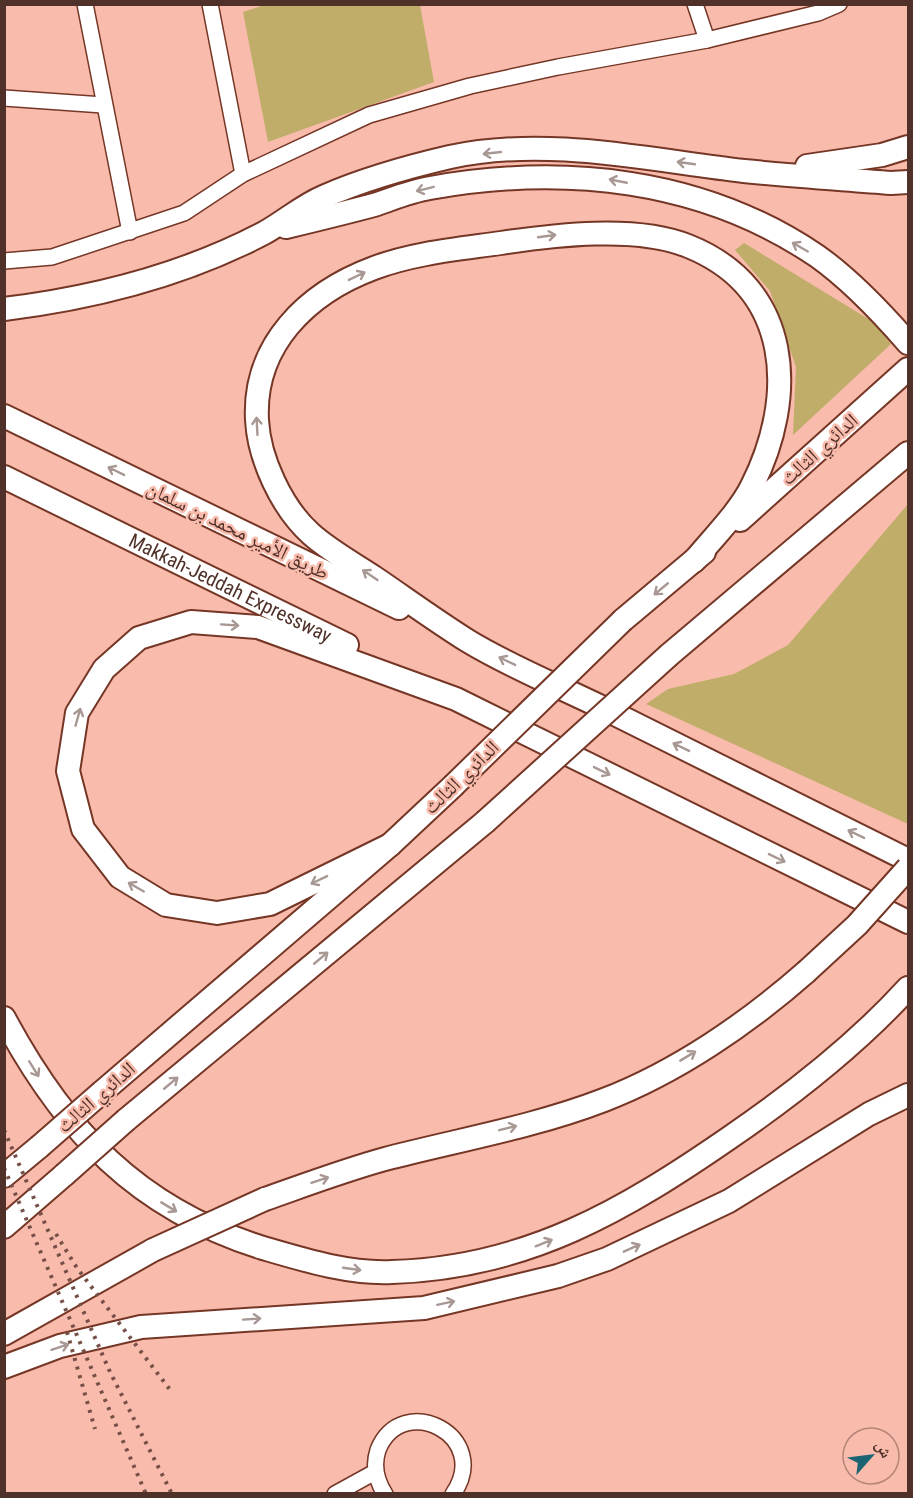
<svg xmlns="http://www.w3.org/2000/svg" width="913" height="1498" font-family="'Roboto Condensed','Noto Naskh Arabic',sans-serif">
<rect width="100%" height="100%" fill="#f9bcac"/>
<g fill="#bfad69">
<path d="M268 4 420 5 434 82 268 142 243 12Z"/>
<path d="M744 243 875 323 891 344 793 435 796 367 770 291 735 250Z"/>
<path d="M908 504V824L646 704 668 689 734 674 788 645Z"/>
</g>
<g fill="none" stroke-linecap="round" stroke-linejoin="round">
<defs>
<g id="minor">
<path d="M85 4 130 232"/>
<path d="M210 4 243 174"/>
<path d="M695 4 707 40"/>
<path d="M4 98 103 105"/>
<path d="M4 261 52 257 184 213 243 174 369 115 470 86 558 67 707 40 818 13 839 4"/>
<path d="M335 1494 375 1472"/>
<path d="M385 1494C376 1480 373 1465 378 1450 402 1390 493 1436 453 1494"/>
</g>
<g id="highway">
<path d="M807 166 882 155 908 147"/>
<path d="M286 227C315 220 344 213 374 205 392 199 411 191 430 188 563 164 702 178 817 256 851 280 881 312 908 343"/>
<path d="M4 309C94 298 184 275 264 233 284 222 302 206 323 197 364 179 407 167 450 157 547 136 648 160 744 171 793 176 842 179 891 183L908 182"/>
<path d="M4 416 399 608"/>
<path id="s1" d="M4 477 347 645"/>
<path d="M740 520 908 369"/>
<path d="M694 561C712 539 740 511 752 486 797 397 793 288 688 246 636 225 555 235 501 243 459 249 414 253 374 268 307 293 253 345 257 420 259 459 282 508 311 534 330 551 354 564 375 578 406 599 436 621 468 641 509 666 556 685 599 706 702 757 805 809 908 860"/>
<path d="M623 620 704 552"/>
<path d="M669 655 908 453"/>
<path d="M390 845 270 904 217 913 166 905 120 877 83 829 68 771 77 713 104 669 139 638 191 622 258 627 456 699 908 922"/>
<path d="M4 1018C65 1132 138 1209 263 1248 304 1260 349 1274 392 1272 527 1268 625 1210 732 1136 796 1092 856 1045 908 988"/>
<path d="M102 1092 390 845 453 786"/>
<path d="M126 1120 485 822"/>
<path d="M4 1176 39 1147"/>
<path d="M265 1199C305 1185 345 1170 385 1159 458 1140 534 1127 604 1100 677 1072 748 1023 806 972"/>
<path d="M4 1227 64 1175"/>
<path d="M4 1334 153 1250"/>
<path d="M4 1367 60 1346 141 1327 424 1308 558 1276 607 1259 729 1201 869 1114 908 1095"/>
</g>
</defs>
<use href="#minor" stroke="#753626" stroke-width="18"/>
<use href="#highway" stroke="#753626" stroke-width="26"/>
<use href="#minor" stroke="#fff" stroke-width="15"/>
<use href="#highway" stroke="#fff" stroke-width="22"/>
<g stroke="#765047" stroke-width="4" stroke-dasharray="3 6" stroke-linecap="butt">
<path d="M4 1130 110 1372 172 1494"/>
<path d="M4 1168 146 1494"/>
<path d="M56 1234 77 1268 171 1391"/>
<path d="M67 1332 95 1429"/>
</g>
<defs>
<g id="highway-bridge">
<path d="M453 786 623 620"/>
<path d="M485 822 669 655"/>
<path d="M806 972 857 925 908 868"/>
<path d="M39 1147 102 1092"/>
<path d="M64 1175 126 1120"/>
<path d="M153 1250 265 1199"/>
</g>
</defs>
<use href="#highway-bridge" stroke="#753626" stroke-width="26" stroke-linecap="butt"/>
<use href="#highway-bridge" stroke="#fff" stroke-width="22"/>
</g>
<defs><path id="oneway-shaft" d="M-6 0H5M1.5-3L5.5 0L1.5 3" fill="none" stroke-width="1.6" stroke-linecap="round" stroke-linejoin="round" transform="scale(1.5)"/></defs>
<g stroke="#a89894">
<use href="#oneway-shaft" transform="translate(492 153) rotate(174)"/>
<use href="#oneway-shaft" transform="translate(686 163) rotate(-172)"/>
<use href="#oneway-shaft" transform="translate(618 181) rotate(-169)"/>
<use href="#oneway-shaft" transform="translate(425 189) rotate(166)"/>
<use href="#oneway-shaft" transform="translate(547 236) rotate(-8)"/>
<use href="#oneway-shaft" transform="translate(800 247) rotate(-150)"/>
<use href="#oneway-shaft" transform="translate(357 276) rotate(-26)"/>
<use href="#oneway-shaft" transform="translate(257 426) rotate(-93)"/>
<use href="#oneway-shaft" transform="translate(116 471) rotate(-154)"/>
<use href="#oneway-shaft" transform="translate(370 575) rotate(-146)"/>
<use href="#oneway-shaft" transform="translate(661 589) rotate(140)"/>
<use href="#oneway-shaft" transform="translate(230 625) rotate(4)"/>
<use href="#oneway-shaft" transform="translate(507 661) rotate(-154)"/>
<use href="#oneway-shaft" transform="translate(78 717) rotate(-74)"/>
<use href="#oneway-shaft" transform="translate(681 747) rotate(-154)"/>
<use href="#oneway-shaft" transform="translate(602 771) rotate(26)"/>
<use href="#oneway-shaft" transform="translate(856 834) rotate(-154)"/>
<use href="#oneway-shaft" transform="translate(777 858) rotate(26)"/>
<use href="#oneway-shaft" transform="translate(319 880) rotate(154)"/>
<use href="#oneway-shaft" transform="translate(136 887) rotate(-150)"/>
<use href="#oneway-shaft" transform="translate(321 958) rotate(-40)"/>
<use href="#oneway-shaft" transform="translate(688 1056) rotate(-31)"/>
<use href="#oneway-shaft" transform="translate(34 1069) rotate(58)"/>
<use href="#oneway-shaft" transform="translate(171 1083) rotate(-40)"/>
<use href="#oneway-shaft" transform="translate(508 1128) rotate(-14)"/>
<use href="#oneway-shaft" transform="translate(320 1180) rotate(-18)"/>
<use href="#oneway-shaft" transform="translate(169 1207) rotate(31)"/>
<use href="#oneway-shaft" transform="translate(544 1243) rotate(-22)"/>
<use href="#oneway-shaft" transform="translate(632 1248) rotate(-24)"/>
<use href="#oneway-shaft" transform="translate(352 1269) rotate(8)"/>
<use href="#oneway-shaft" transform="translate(446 1303) rotate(-12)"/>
<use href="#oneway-shaft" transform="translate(252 1319) rotate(-4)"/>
<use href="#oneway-shaft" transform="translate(60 1347) rotate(-18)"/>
</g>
<g text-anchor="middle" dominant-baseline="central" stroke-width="5" stroke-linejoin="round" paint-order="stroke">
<g font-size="20" fill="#50312a" stroke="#f9bcac">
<text transform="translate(819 449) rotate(-42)">الدائري الثالث</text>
<text transform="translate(238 530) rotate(26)">طريق الأمير محمد بن سلمان</text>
<text stroke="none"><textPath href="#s1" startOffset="252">Makkah-Jeddah Expressway</textPath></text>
<text transform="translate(461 777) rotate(-44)">الدائري الثالث</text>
<text transform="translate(96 1097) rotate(-41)">الدائري الثالث</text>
</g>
</g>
<rect width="913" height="1498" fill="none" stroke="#50312a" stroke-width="12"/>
<g transform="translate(871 1456) rotate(62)"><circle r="28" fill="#f9bcac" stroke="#b58478" stroke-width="1.5"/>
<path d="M0-4.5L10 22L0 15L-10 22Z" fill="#1d6473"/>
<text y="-9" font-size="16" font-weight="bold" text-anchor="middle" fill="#50312a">ش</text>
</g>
</svg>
